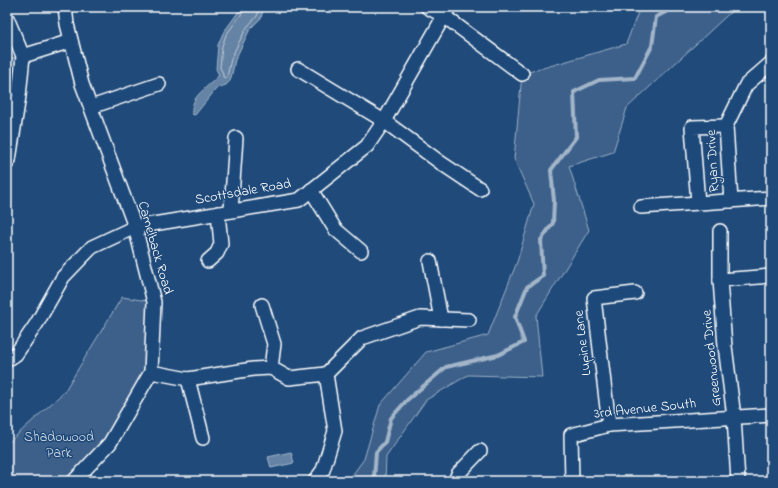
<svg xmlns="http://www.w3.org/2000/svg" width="778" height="488" font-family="'Indie Flower',sans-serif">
<rect width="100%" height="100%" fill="#1f4a7a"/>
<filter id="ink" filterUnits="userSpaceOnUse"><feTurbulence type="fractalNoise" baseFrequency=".025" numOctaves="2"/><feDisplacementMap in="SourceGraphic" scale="8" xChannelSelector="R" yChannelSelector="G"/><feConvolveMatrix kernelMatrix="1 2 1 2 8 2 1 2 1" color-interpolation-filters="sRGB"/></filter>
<g filter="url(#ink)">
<g fill="#3c618b" stroke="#9eb0c5">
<path d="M640 7H736L627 108 613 152 569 166 589 230 536 316 542 377 468 375 426 400 386 457 385 481H348L364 459 380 405 426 352 488 335 517 262 534 204 514 159 522 74 626 44Z"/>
<path d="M23 56 19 96H7V59Z"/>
<path d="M122 297 154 302 151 372 110 443 74 481H7V444L64 392Z"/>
</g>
<g fill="#6583a4" stroke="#a3b5c8">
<path d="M242 7H264L261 18 250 29 235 60 232 74 230 81 226 85 217 88 195 115 192 114C190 95 208 88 219 75L216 69 218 45 223 33Z"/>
<path d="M291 452 294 463 271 468 268 457Z"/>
</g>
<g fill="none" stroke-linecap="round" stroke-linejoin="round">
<path stroke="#c1cddb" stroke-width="1" d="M245 7 244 11 226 35 222 46 220 68 223 73V77L225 78 227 77 231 59 238 44 247 27 257 16 260 7"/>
<path stroke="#a3b5c8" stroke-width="4" d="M371 481 374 478 376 452 385 442 391 418 407 400 446 367 498 355 524 342 515 317 527 287 543 276 541 240 553 223 554 201 551 170 576 137 574 92 599 80 635 78 652 46 656 17 675 7"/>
<defs>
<g id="minor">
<path d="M65 7 67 24 82 84 135 227 154 302 151 372 110 443 74 481"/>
<path d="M427 7 444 16 522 74"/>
<path d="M7 18 23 56 19 96 9 160 7 163"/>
<path d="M23 56 71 41"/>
<path d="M298 69 384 121 441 163 480 189"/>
<path d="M91 107 159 84"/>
<path d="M311 190 335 229 361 251"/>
<path d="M731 201 726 126 746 85 771 63"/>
<path d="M698 203 692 127 726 126"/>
<path d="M641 207 771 198"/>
<path d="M231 211 236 138"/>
<path d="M720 231V280L725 346 734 417 738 481"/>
<path d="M208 261 217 253 221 244 218 213"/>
<path d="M430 261 441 319"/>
<path d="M720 280 771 276"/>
<path d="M262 305 274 344 271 368"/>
<path d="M7 360 16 354 37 323 63 277 92 247 135 227 299 200 367 146 384 121 449 7"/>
<path d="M151 372 188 379 253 369 271 368 289 378 326 374 335 431 323 470 315 481"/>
<path d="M326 374 362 338 420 318 469 320"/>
<path d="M188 379 203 438"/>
<path d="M609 425 594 298 635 293"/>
<path d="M455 481 458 474 480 451"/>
<path d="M572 481 571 435 609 425 771 415"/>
</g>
</defs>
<use href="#minor" stroke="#fff" stroke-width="16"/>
<use href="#minor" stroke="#1f4a7a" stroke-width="13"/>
</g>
</g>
<g text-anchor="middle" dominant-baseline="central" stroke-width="3" stroke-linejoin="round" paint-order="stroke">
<g font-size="14" fill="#fff" stroke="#1f4a7a">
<text transform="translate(713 161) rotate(-93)">Ryan Drive</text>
<text transform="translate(243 192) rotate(-10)">Scottsdale Road</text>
<text transform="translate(155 248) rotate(74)">Camelback Road</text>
<text transform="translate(583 343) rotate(-97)">Lupine Lane</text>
<text transform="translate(712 358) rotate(-96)">Greenwood Drive</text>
<text transform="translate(645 409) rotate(-6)">3rd Avenue South</text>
</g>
<g font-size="14" fill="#d8dfe8" stroke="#1f4a7a">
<text x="59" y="437">Shadowood<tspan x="59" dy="16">Park</tspan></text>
</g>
</g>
<rect width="778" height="488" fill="none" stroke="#1f4a7a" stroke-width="24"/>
<rect x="12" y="12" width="754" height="464" fill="none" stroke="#fff" stroke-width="1.5" filter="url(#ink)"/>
</svg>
